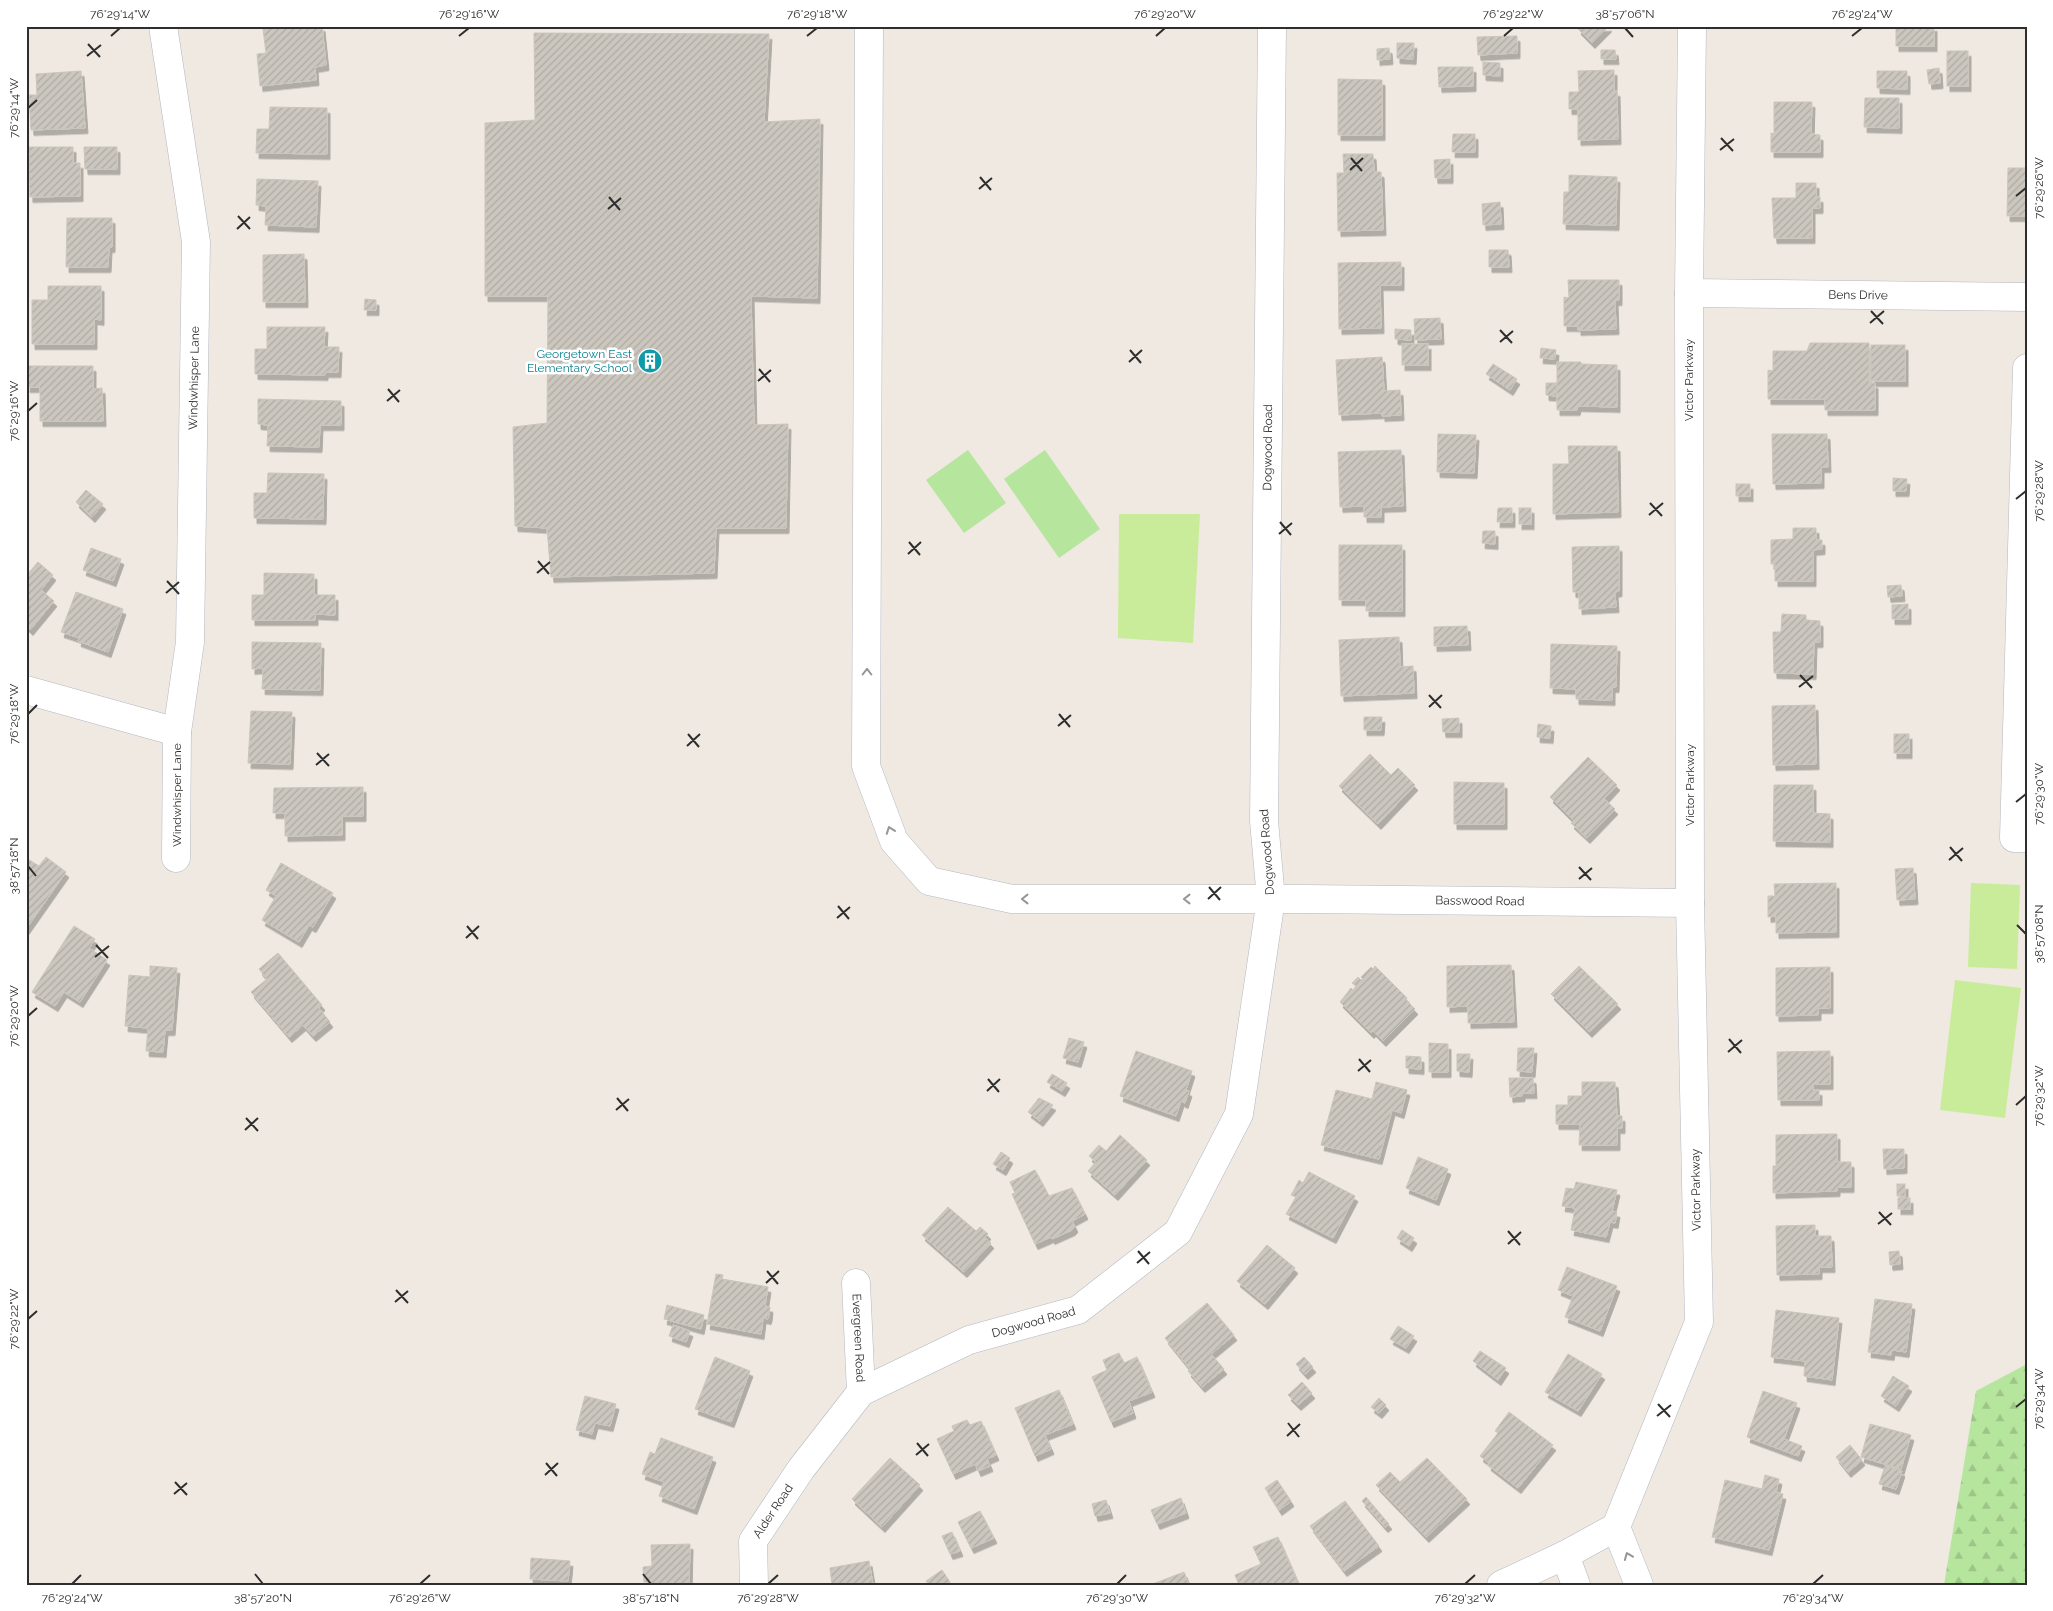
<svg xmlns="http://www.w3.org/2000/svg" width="2053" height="1611" font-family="Raleway,sans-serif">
<defs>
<pattern id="forest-firs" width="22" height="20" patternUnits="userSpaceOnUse" patternTransform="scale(1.25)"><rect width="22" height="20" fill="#b6e59e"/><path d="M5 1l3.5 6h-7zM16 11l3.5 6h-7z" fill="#9dc588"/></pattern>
<pattern id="building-hatch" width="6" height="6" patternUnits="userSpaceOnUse" patternTransform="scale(1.25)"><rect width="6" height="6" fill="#cbc7bf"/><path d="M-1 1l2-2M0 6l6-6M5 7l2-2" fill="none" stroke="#afaba4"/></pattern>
<filter id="shadow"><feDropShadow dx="3" dy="5.5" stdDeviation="0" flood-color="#0004"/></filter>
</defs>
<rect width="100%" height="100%" fill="#efe9e1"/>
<g fill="#b6e59e">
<path d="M968 450 1006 503 964 533 926 480Z"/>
<path d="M1045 450 1100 529 1059 558 1004 479Z"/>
</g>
<path fill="url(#forest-firs)" d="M2027 1364V1585H1944L1976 1391Z"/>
<g fill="#c9ec9a">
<path d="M1119 514H1200L1193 643 1118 638Z"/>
<path d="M1971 883 2020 885 2017 969 1968 967Z"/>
<path d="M1955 980 2021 988 2005 1118 1940 1110Z"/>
</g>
<g fill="url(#building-hatch)" stroke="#cbc5ba" filter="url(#shadow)">
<path d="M286 26H322L326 65 315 67 316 80 260 86 257 54 266 53 263 29Z"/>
<path d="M1580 26H1609L1592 43 1578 29Z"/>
<rect x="1896" y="26" width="38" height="20"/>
<path d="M534 33 769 34 764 122 820 119 817 298 751 296 754 425 788 424 786 528H716L714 573 551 577 547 528 515 526 513 427 547 423 548 296H485V123L535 120Z"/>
<path d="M1517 36V53L1478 55 1477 37Z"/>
<path d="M1397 43H1414L1413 59 1397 58Z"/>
<path d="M1389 48 1390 59 1377 60V49Z"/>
<path d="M1601 50H1615L1616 59H1601Z"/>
<rect x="1947" y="51" width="21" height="35"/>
<path d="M1483 62 1500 63V76L1483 75Z"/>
<path d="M1438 67H1473V86L1439 87Z"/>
<path d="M1939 68 1940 83 1929 84 1927 70Z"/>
<path d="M1614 70V91H1617L1618 139 1578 140V109H1569V92H1579L1578 71Z"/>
<path d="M81 71 85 128 31 130 29 95H37L36 74Z"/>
<path d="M1877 71H1907V89L1877 88Z"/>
<path d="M1338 79 1382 80V135H1338Z"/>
<path d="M1865 98H1899V128L1864 127Z"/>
<path d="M1774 102H1812L1811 134 1820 135V152H1771V133L1774 134Z"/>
<path d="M270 107 327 108V154L256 153 257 129H269Z"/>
<path d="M1453 134H1475V152H1452Z"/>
<path d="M29 147H73V163H80V196L30 197Z"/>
<path d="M84 147H117V169H85Z"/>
<path d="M1343 154H1373L1374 172H1381L1383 230 1338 231 1337 173H1344Z"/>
<path d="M1450 159V178H1435L1434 160Z"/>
<path d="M2008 168H2027V216H2007Z"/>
<path d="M1569 175 1617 177 1616 225 1563 224 1564 192H1569Z"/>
<path d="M257 179 318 181 316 227 265 225 266 206 256 205Z"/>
<path d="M1796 183H1816V197H1820V208H1812V238H1774L1772 198H1796Z"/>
<path d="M1500 202 1501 224 1483 225 1482 204Z"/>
<path d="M67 218H112V247H109L108 267H66Z"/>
<path d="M1489 250H1508L1509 267H1489Z"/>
<path d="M304 254 305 302H263V255Z"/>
<path d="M1401 262V285H1380L1381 328 1339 329 1338 263Z"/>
<path d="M1568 280H1619V300H1615L1616 329 1578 330V326H1564V297L1569 298Z"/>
<path d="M48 286H101V320L94 319V344H32V300H48Z"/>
<path d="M365 299 376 300V310H364Z"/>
<path d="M1440 318 1441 339 1415 340 1414 319Z"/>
<path d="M267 327H325L324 347H339L338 372H325V375L255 374V349H267Z"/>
<path d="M1395 329 1411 330V340L1395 339Z"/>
<path d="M1810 343H1869V383H1875V410H1825V399H1768V370L1773 371V351H1807Z"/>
<rect x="1402" y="344" width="26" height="21"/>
<rect x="1871" y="345" width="34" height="36"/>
<path d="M1541 348 1556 350 1555 359 1540 358Z"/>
<path d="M1382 357 1384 391 1400 390 1401 415 1382 416V413L1339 415 1336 360Z"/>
<path d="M1557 362H1581V364L1617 365V407L1578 406 1577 410H1557Z"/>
<path d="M1493 364 1517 379 1510 390 1486 374Z"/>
<path d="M28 366H93V389L102 388 103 421H40V387H27Z"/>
<path d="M1546 383H1557L1556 396 1546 395Z"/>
<path d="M258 399 341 401V425H320L319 447 267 446 268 425 258 424Z"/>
<path d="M1438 434 1476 435 1474 473 1437 472Z"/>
<path d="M1772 434H1827L1828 467H1821V483L1773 484Z"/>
<path d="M1568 446H1617L1618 512 1553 514V464H1569Z"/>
<path d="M1401 450 1403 506 1381 507V517H1364V506L1340 507 1338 452Z"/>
<path d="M268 473 324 474 323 519 254 518V493H267Z"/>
<path d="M1893 478 1907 479 1906 491H1893Z"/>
<rect x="1736" y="484" width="14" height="12"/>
<path d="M86 490 103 504 92 517 76 502Z"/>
<path d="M1498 508H1512V522H1497Z"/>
<rect x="1519" y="508" width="12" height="16"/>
<path d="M1793 528H1816V540H1822V549L1813 550V581H1775V564H1771V540L1793 539Z"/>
<path d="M1483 531H1495V544L1482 543Z"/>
<path d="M1339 545H1402V611H1366V600H1339Z"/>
<path d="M1619 546V591L1615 592 1616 607 1579 609V592H1573L1572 547Z"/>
<path d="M91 548 121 559 113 581 83 570Z"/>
<path d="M38 562 53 575 41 590 54 601 30 630 26 626V576Z"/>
<path d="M264 573 314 574V595H335V615L315 614V620H252V595H264Z"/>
<path d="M1901 585 1902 596 1888 597 1887 586Z"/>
<path d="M76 592 123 609 108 652 78 641 79 638 61 632Z"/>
<path d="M1908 604V619H1892V605Z"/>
<path d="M1782 614 1806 615V620L1820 621V642H1814L1813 674 1774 673 1773 635V632H1781Z"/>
<path d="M1467 626 1468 645 1434 646V627Z"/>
<path d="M1399 637 1400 667 1413 666 1414 693 1341 696 1339 640Z"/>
<path d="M252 642 321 643 320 690 262 689 263 668 252 669Z"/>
<path d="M1551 644 1617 646 1616 687H1612V700L1576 699V689L1550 688Z"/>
<path d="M1815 705 1816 764 1773 765 1772 706Z"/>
<path d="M251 711 292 712 290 764 248 763Z"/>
<path d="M1364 717H1382L1381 730H1364Z"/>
<path d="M1459 718V732H1443L1442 719Z"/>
<path d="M1538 724 1551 726 1550 738 1537 737Z"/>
<rect x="1894" y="734" width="15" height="19"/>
<path d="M1370 754 1391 775 1398 768 1415 785 1378 824 1339 786Z"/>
<path d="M1588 757 1617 785 1604 799 1615 809 1587 838 1571 823 1574 821 1550 797Z"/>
<path d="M1454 782 1504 783V824H1454Z"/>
<path d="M1774 785H1813V813L1830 814V842L1773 841Z"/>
<path d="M363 787V816H342V835L285 836V813H273L274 788Z"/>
<path d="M46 857 66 872 26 929V858L39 866Z"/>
<path d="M281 863 333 893 313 927 309 925 299 942 262 920 276 896 266 890Z"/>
<path d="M1913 868 1915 899 1897 900 1895 869Z"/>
<path d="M1836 883V932L1776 933V916L1768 917V896H1775L1774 884Z"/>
<path d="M74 926 95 939 89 948 107 960 80 1002 64 992 55 1006 32 992Z"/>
<path d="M278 953 322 1005 319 1008 330 1022 313 1036 303 1025 289 1037 251 992 267 979 259 969Z"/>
<path d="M1511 965 1514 1022 1468 1023V1006L1447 1007V966Z"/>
<path d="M150 966 177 968 172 1030H165L163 1052 146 1051 148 1028 125 1026 129 975 150 977Z"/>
<path d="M1375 966 1407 998 1406 1000 1415 1009 1383 1041 1373 1031 1371 1033 1340 1002 1351 988 1353 990 1356 986 1352 983 1358 977 1361 980 1363 979 1361 977 1371 967 1373 969Z"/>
<path d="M1579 966 1618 1004 1589 1032 1551 994Z"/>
<path d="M1830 967V1008H1818V1015L1776 1016V968Z"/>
<path d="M1069 1038 1084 1042 1078 1062 1063 1058Z"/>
<path d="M1429 1043 1448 1044V1072H1429Z"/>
<path d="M1518 1048H1534L1532 1072 1517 1071Z"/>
<path d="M1136 1051 1192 1071 1186 1090 1189 1091 1185 1103 1181 1101 1176 1116 1120 1096Z"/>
<path d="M1830 1051V1084H1813V1090H1819V1100H1778L1777 1052Z"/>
<path d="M1457 1054H1470L1469 1072 1457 1071Z"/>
<path d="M1406 1056 1421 1057V1069L1406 1068Z"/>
<path d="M1052 1074 1067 1083 1062 1091 1047 1082Z"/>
<path d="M1509 1078H1533L1534 1093H1522V1096L1510 1097Z"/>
<path d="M1376 1082 1407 1090 1401 1113 1392 1110 1379 1159 1321 1145 1336 1090 1372 1099Z"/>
<path d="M1582 1082H1615L1617 1116H1622V1128H1617V1145H1579L1580 1124H1556V1105H1568V1096H1582Z"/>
<path d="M1039 1098 1053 1105 1040 1121 1028 1112Z"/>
<path d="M1824 1134H1837V1162H1851V1187H1837V1191L1773 1193V1166H1776V1135Z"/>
<path d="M1120 1135 1147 1160 1115 1195 1088 1171 1096 1162 1089 1156 1099 1145 1106 1151Z"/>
<path d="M1883 1149H1904V1168L1884 1169Z"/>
<path d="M1001 1152 1010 1158 1003 1170 993 1164Z"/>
<path d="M1418 1157 1448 1169 1436 1200 1406 1188Z"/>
<path d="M1035 1170 1049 1196 1072 1188 1085 1214 1072 1221 1075 1227 1072 1230 1052 1239 1051 1237 1035 1244 1012 1194 1015 1193 1010 1182Z"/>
<path d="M1309 1172 1355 1196 1333 1238 1286 1214 1296 1197 1291 1195 1294 1190 1299 1180 1303 1183Z"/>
<path d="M1576 1182 1617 1190 1612 1211 1617 1212 1615 1223 1610 1222 1606 1237 1571 1230 1575 1208 1562 1206 1566 1188 1574 1189Z"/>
<rect x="1897" y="1184" width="8" height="12"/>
<rect x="1898" y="1198" width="12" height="11"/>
<path d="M948 1207 975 1230 976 1231 980 1227 988 1234 985 1237 991 1243 964 1272 922 1235Z"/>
<path d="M1815 1225V1236H1831L1832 1267H1819V1274L1777 1275 1776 1226Z"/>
<path d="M1402 1230 1414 1238 1409 1246 1397 1238Z"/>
<path d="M1267 1245 1295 1268 1265 1304 1237 1281Z"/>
<path d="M1899 1251 1900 1264 1890 1265 1889 1252Z"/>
<path d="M1567 1267 1617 1286 1600 1331 1565 1317 1573 1296 1558 1290Z"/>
<path d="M716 1274 723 1275 722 1279 768 1287 765 1306 770 1307 769 1316 768 1319 763 1318 761 1334 707 1324Z"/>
<path d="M1875 1299 1912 1304 1906 1352 1892 1350 1891 1355 1868 1352Z"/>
<path d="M1207 1303 1234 1335 1211 1354 1224 1369 1202 1387 1188 1371 1190 1369 1165 1338Z"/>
<path d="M667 1305 704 1315 701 1329 664 1319Z"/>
<path d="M1776 1310 1839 1318 1832 1380 1804 1376 1805 1361 1771 1357Z"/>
<path d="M673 1325 690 1331 686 1342 669 1336Z"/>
<path d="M1398 1326 1414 1336 1406 1348 1390 1339Z"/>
<path d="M1480 1351 1506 1368 1498 1380 1473 1361Z"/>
<path d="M1119 1353 1124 1363 1137 1357 1152 1392 1129 1401 1133 1413 1111 1422 1092 1377 1107 1370 1103 1360Z"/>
<path d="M1568 1354 1602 1374 1578 1411 1545 1392Z"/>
<path d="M715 1357 750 1371 731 1422 695 1409Z"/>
<path d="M1304 1357 1313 1367 1305 1374 1296 1364Z"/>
<path d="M1893 1376 1909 1386 1896 1406 1881 1396Z"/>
<path d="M1302 1382 1312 1393 1298 1405 1288 1395Z"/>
<path d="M1059 1390 1073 1424 1045 1435 1051 1449 1035 1456 1015 1408Z"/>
<path d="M1763 1391 1797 1403 1784 1439 1802 1446 1798 1456 1747 1437Z"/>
<path d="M585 1396 616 1404 610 1426 595 1423 592 1434 576 1430Z"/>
<path d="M1379 1398 1386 1405 1379 1413 1371 1407Z"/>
<path d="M1509 1412 1553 1445 1518 1488 1488 1465 1489 1463 1480 1456 1498 1433 1495 1431Z"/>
<path d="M967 1420 970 1425 981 1421 996 1455 987 1459 990 1466 978 1471 975 1464 953 1474 937 1439 954 1431 952 1426Z"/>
<path d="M1870 1424 1911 1435 1901 1469 1861 1457Z"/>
<path d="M661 1438 713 1457 694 1509 659 1496 664 1482 642 1474 650 1452 655 1454Z"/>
<path d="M1850 1445 1862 1460 1848 1472 1836 1457Z"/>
<path d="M890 1458 920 1485 882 1527 852 1499Z"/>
<path d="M1427 1458 1467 1499 1426 1537 1376 1485 1390 1472 1400 1482Z"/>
<path d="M1885 1466 1902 1471 1896 1489 1879 1484Z"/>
<path d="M1765 1475 1779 1479 1776 1492 1783 1494 1769 1550 1712 1537 1725 1480 1762 1489Z"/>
<path d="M1277 1480 1291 1501 1279 1510 1265 1488Z"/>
<path d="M1366 1497 1389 1524 1385 1527 1362 1501Z"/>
<path d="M1181 1498 1186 1513 1157 1524 1151 1510Z"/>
<path d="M1106 1500 1110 1513 1095 1516 1092 1504Z"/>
<path d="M1345 1501 1379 1546 1344 1571 1310 1526Z"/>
<path d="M980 1511 994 1538 971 1548 958 1522Z"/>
<path d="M952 1532 960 1551 950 1554 942 1536Z"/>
<path d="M1278 1537 1299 1585H1239L1235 1575 1261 1564 1253 1547Z"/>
<path d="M690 1544 689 1585H650V1582H644L643 1567 652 1566 651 1545Z"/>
<path d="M531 1558 570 1561 568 1581 530 1579Z"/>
<path d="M869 1561 873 1585H832L830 1568Z"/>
<path d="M942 1570 950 1582 946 1585H929L926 1581Z"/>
<path d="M1184 1572 1189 1585H1150Z"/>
</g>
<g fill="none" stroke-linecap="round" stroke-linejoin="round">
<defs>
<g id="minor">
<path d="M163 26 196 242 190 642 177 732 176 858"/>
<path id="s1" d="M869 26 866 766 894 841 929 881 1012 899H1304L1690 903"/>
<path id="s2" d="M1689 293 2027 297"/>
<path d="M2027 368 2014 838H2027"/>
<path d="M26 690 177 732"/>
<path id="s3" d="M856 1283 861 1392"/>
<path d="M1616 1527 1639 1585"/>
<path d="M1565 1555 1576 1585"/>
<path id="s4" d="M754 1585 753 1541 801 1469 861 1392 969 1340 1078 1310 1178 1232 1239 1114 1271 899 1264 821 1272 26"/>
<path d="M1501 1585 1565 1555 1616 1527 1699 1322 1690 903 1689 293 1692 26"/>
</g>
</defs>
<use href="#minor" stroke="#b4b7c1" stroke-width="29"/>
<use href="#minor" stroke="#fff" stroke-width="28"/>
</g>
<defs><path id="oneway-chevron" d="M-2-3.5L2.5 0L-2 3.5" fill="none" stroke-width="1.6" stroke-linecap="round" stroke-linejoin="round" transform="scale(1.25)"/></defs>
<g stroke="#969696">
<use href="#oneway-chevron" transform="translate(867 672) rotate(-90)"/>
<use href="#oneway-chevron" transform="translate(890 830) rotate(-110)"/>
<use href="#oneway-chevron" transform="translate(1025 899) rotate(180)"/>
<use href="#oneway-chevron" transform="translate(1187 899) rotate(180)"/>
<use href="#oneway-chevron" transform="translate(1628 1556) rotate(-112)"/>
</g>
<path fill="none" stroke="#2e2e2e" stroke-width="2" d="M1625 28 1633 37M111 36 120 28M459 36 469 28M807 36 817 28M1156 36 1165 28M1504 36 1513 28M1852 36 1862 28M88 44 100 57M87 56 101 45M28 108 37 100M1721 138 1733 151M1720 150 1734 139M1351 158 1362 171M1350 170 1363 158M980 177 991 190M979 189 992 178M2016 196 2026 188M609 197 620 210M608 209 621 198M238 216 250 229M237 229 250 217M1871 311 1883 324M1870 323 1884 311M1500 330 1512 343M1500 342 1513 331M1130 350 1141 363M1129 362 1142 350M759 369 770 382M758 381 771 370M388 389 399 402M387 401 400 390M28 411 37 403M2016 499 2026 491M1650 503 1662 516M1649 515 1663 503M1280 522 1291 535M1279 534 1292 523M909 542 920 555M908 554 921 542M538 561 549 574M537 573 550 562M167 581 179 594M166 593 179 582M1800 675 1812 688M1799 687 1813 676M1429 695 1441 708M1429 707 1442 695M28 714 37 705M1059 714 1070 727M1058 726 1071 715M688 734 699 747M687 746 700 734M317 753 329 766M316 765 329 754M2016 802 2026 794M1950 847 1962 861M1949 860 1963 848M28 866 36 876M1579 867 1591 880M1579 879 1592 868M1209 887 1220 900M1208 899 1221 887M838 906 849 919M837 918 850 907M2017 925 2026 934M467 926 478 939M466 938 479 926M96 945 108 958M95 957 109 946M28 1016 37 1008M1729 1039 1741 1053M1728 1052 1742 1040M1359 1059 1370 1072M1358 1071 1371 1060M988 1079 999 1092M987 1091 1000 1079M617 1098 628 1111M2016 1105 2026 1096M616 1110 629 1099M246 1118 258 1131M245 1130 258 1118M1879 1212 1891 1225M1878 1224 1892 1213M1508 1231 1520 1245M1508 1244 1521 1232M1138 1251 1149 1264M1137 1263 1150 1252M767 1271 778 1284M766 1283 779 1271M396 1290 408 1303M395 1302 408 1291M28 1319 37 1311M1658 1404 1670 1417M2016 1407 2026 1399M1657 1416 1671 1405M1288 1423 1299 1437M1287 1436 1300 1424M917 1443 928 1456M916 1455 929 1444M546 1463 557 1476M545 1475 558 1463M175 1482 187 1495M174 1494 187 1483M255 1574 263 1584M643 1574 651 1584M72 1584 81 1575M420 1584 430 1575M768 1584 778 1575M1117 1584 1126 1575M1465 1584 1475 1575M1813 1584 1823 1575"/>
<defs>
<symbol id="building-disc" viewBox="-11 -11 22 22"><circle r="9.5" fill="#0f9aa8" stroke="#fff"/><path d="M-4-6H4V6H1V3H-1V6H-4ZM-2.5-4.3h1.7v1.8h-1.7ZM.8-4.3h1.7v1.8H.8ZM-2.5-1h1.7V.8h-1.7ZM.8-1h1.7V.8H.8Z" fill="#fff"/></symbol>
</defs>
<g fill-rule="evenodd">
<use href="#building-disc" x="636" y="347" width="28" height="28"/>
</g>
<g text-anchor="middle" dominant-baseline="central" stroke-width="5" stroke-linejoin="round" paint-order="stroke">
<g font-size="12" fill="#2e2e2e" stroke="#fff">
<text stroke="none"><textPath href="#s2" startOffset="169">Bens Drive</textPath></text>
<text transform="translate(194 378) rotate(-89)">Windwhisper Lane</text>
<text transform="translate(1689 380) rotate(-90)">Victor Parkway</text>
<text stroke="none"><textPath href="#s4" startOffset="1390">Dogwood Road</textPath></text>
<text transform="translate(1690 785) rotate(-90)">Victor Parkway</text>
<text transform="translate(177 795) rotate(-90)">Windwhisper Lane</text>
<text transform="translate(1267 852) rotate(-94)">Dogwood Road</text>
<text stroke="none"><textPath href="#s1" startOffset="1426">Basswood Road</textPath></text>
<text transform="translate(1696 1190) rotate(-91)">Victor Parkway</text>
<text stroke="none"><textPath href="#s4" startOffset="415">Dogwood Road</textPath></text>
<text stroke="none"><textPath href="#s3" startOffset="55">Evergreen Road</textPath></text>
<text stroke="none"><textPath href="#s4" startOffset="80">Alder Road</textPath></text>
</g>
<g font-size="12" fill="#0d838f" stroke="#fff" text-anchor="end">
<text x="632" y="354">Georgetown East<tspan x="632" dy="14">Elementary School</tspan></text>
</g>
</g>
<rect width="2053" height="1611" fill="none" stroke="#ffffff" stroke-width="55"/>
<rect x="28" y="28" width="1998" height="1556" fill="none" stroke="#2e2e2e" stroke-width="2"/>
<g font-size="12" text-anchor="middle" fill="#2e2e2e">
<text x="120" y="18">76°29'14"W</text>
<text x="469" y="18">76°29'16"W</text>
<text x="817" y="18">76°29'18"W</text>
<text x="1165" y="18">76°29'20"W</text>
<text x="1513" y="18">76°29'22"W</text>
<text x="1625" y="18">38°57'06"N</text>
<text x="1862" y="18">76°29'24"W</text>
<text transform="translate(14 108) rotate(-90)" y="4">76°29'14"W</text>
<text transform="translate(2039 188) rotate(-90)" y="4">76°29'26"W</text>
<text transform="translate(14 411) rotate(-90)" y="4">76°29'16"W</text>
<text transform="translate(2039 491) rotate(-90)" y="4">76°29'28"W</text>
<text transform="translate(14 714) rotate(-90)" y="4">76°29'18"W</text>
<text transform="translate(2039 794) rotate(-90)" y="4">76°29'30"W</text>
<text transform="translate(14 866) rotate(-90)" y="4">38°57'18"N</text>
<text transform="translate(2039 934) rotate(-90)" y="4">38°57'08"N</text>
<text transform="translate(14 1016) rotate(-90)" y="4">76°29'20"W</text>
<text transform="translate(2039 1096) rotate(-90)" y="4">76°29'32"W</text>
<text transform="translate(14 1319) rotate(-90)" y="4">76°29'22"W</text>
<text transform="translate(2039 1399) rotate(-90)" y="4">76°29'34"W</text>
<text x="72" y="1602">76°29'24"W</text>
<text x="263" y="1602">38°57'20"N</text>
<text x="420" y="1602">76°29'26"W</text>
<text x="651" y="1602">38°57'18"N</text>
<text x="768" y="1602">76°29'28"W</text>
<text x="1117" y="1602">76°29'30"W</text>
<text x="1465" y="1602">76°29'32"W</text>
<text x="1813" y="1602">76°29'34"W</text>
</g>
</svg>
